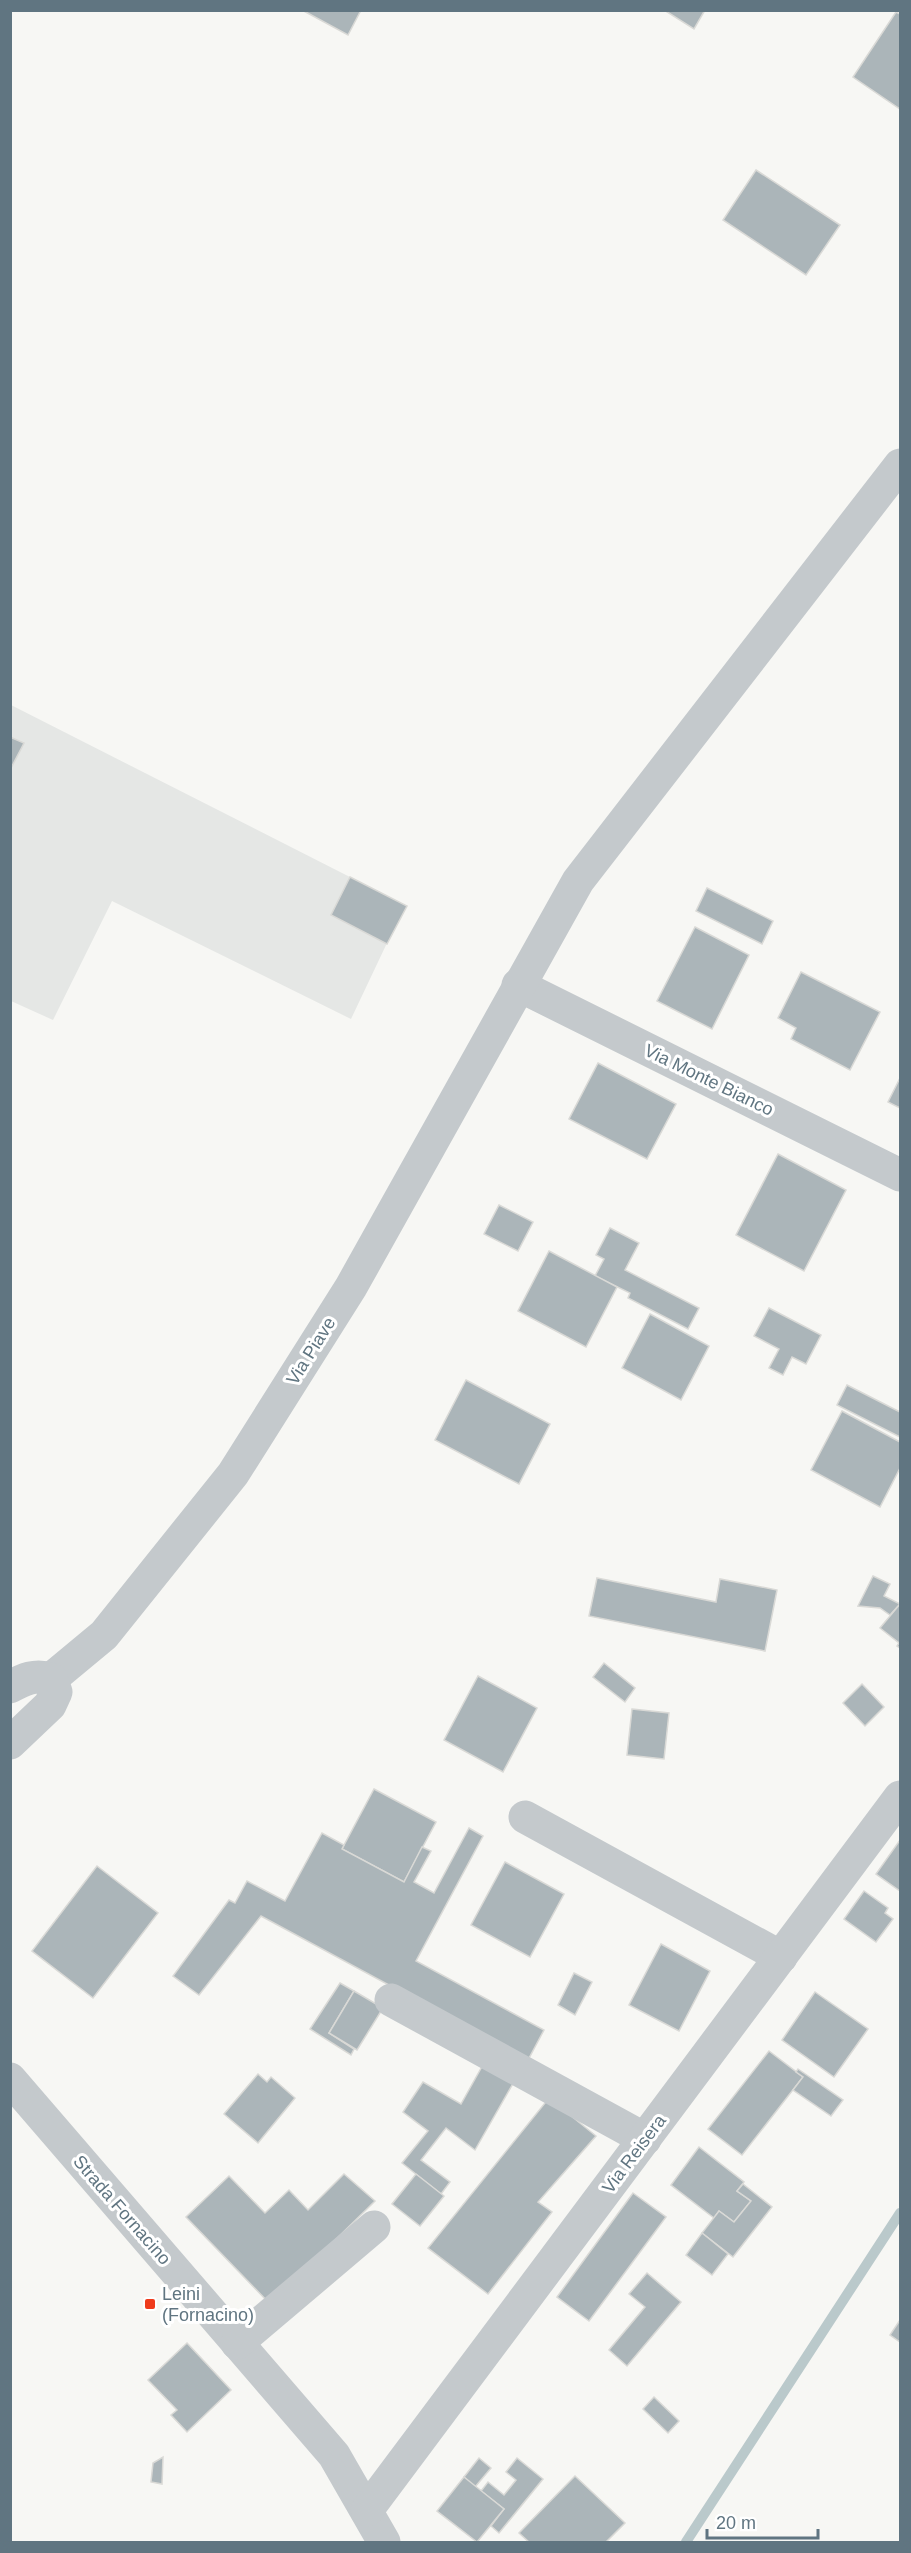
<svg xmlns="http://www.w3.org/2000/svg" width="911" height="2553" font-family="Helvetica,sans-serif">
<rect width="100%" height="100%" fill="#f7f7f4"/>
<path fill="#e5e7e5" d="M11 705 405 905 351 1019 112 901 53 1020 11 1001Z"/>
<g fill="none" stroke-linecap="round" stroke-linejoin="round">
<path stroke="#bac9cb" stroke-width="10" d="M686 2542 900 2213"/>
</g>
<g fill="#abb5b9" stroke="#d9d9d6" stroke-width="1.5">
<path d="M302 10H361L348 35Z"/>
<path d="M664 10H705L694 29Z"/>
<path d="M896 12 900 14V109L853 77Z"/>
<path d="M756 170 840 225 806 275 723 220Z"/>
<path d="M10 737 24 743 10 770Z"/>
<path d="M350 877 407 906 387 944 331 915Z"/>
<path d="M707 888 773 921 762 944 696 911Z"/>
<path d="M695 927 749 955 712 1029 657 1001Z"/>
<path d="M801 972 880 1012 850 1070 791 1039 796 1028 778 1018Z"/>
<path d="M598 1063 676 1104 647 1159 569 1119Z"/>
<path d="M900 1078V1108L888 1102Z"/>
<path d="M778 1154 846 1190 804 1271 736 1235Z"/>
<path d="M499 1205 533 1222 518 1251 484 1234Z"/>
<path d="M610 1228 639 1243 625 1270 699 1308 688 1329 628 1298 630 1293 595 1276 604 1259 596 1255Z"/>
<path d="M549 1251 617 1287 586 1347 518 1311Z"/>
<path d="M769 1308 821 1335 806 1364 792 1357 783 1375 769 1368 779 1349 754 1336Z"/>
<path d="M650 1314 709 1346 681 1400 622 1368Z"/>
<path d="M466 1380 550 1424 519 1484 435 1440Z"/>
<path d="M847 1385 900 1412V1437L837 1405Z"/>
<path d="M842 1411 900 1442V1468L880 1507 811 1470Z"/>
<path d="M873 1576 890 1584 884 1596 900 1604 890 1615 880 1608 858 1606Z"/>
<path d="M597 1578 716 1602 720 1579 777 1590 765 1651 589 1616Z"/>
<path d="M900 1604V1648L897 1646 899 1643 880 1628Z"/>
<path d="M604 1663 635 1688 625 1702 593 1677Z"/>
<path d="M478 1676 537 1708 503 1772 444 1740Z"/>
<path d="M862 1684 884 1707 865 1726 843 1703Z"/>
<path d="M632 1709 669 1713 664 1759 627 1755Z"/>
<path d="M374 1789 436 1822 404 1882 342 1849Z"/>
<path d="M469 1828 483 1836 416 1961 544 2030 528 2060 261 1916 199 1995 173 1976 229 1900 235 1903 247 1881 285 1901 322 1833 344 1845 342 1849 404 1882 422 1847 431 1851 414 1882 434 1893Z"/>
<path d="M900 1840V1891L876 1874Z"/>
<path d="M505 1862 564 1894 530 1957 471 1925Z"/>
<path d="M97 1866 158 1913 93 1998 32 1951Z"/>
<path d="M864 1891 888 1908 885 1913 893 1919 876 1942 844 1919Z"/>
<path d="M661 1944 710 1971 679 2031 629 2005Z"/>
<path d="M574 1973 592 1982 575 2015 558 2005Z"/>
<path d="M340 1983 354 1991 329 2033 354 2049 351 2055 310 2029Z"/>
<path d="M354 1991 383 2008 357 2050 329 2033Z"/>
<path d="M815 1992 868 2029 834 2077 782 2040Z"/>
<path d="M769 2051 803 2077 742 2155 708 2129Z"/>
<path d="M484 2063 515 2080 475 2150 446 2128 421 2160 450 2182 441 2194 402 2163 428 2131 403 2112 423 2082 461 2104Z"/>
<path d="M798 2069 843 2100 831 2116 793 2090 803 2077 796 2072Z"/>
<path d="M258 2074 267 2082 271 2077 295 2098 258 2143 224 2114Z"/>
<path d="M549 2098 596 2136 538 2202 552 2212 488 2294 428 2248Z"/>
<path d="M699 2147 744 2182 737 2191 751 2201 734 2222 719 2211 714 2218 671 2185Z"/>
<path d="M344 2174 375 2201 270 2304 186 2217 229 2176 265 2213 289 2190 308 2210Z"/>
<path d="M416 2174 444 2196 420 2226 392 2204Z"/>
<path d="M743 2184 772 2207 733 2257 702 2233 719 2211 734 2222 751 2201 737 2191Z"/>
<path d="M633 2193 666 2217 589 2321 557 2297Z"/>
<path d="M702 2233 728 2254 712 2275 686 2255Z"/>
<path d="M647 2273 681 2302 627 2366 609 2350 645 2307 629 2294Z"/>
<path d="M900 2320V2342L890 2335Z"/>
<path d="M187 2343 231 2390 187 2432 171 2415 177 2410 148 2380Z"/>
<path d="M654 2397 679 2421 668 2433 643 2409Z"/>
<path d="M163 2457 162 2484 151 2482 153 2463Z"/>
<path d="M479 2458 491 2468 475 2487 464 2477Z"/>
<path d="M517 2458 543 2479 499 2533 491 2526 504 2509 481 2491 488 2482 504 2495 516 2480 506 2472Z"/>
<path d="M575 2476 625 2523 606 2542H529L519 2533Z"/>
<path d="M464 2477 504 2509 477 2542 437 2511Z"/>
</g>
<g fill="none" stroke-linecap="round" stroke-linejoin="round">
<g stroke="#c4c9cc" stroke-width="33">
<path d="M518 985 900 1175"/>
<path d="M51 1679 104 1635 233 1474 351 1287 578 881 900 465"/>
<path d="M10 1687C24 1679 35 1674 51 1679L56 1692 50 1705 10 1743"/>
<path d="M525 1817 781 1957"/>
<path d="M391 2000 645 2139"/>
<path d="M10 2079 334 2455 384 2542"/>
<path d="M237 2343 374 2227"/>
<path d="M367 2510 900 1797"/>
</g>
</g>
<rect fill="#ef3b1c" stroke="#fff" stroke-width="2" x="144" y="2298" width="12" height="12" rx="3"/>
<g text-anchor="middle" dominant-baseline="central" stroke-width="6" stroke-linejoin="round" paint-order="stroke">
<g font-size="18" fill="#607581" stroke="#fff">
<text transform="translate(709 1080) rotate(26)">Via Monte Bianco</text>
<text transform="translate(311 1351) rotate(-58)">Via Piave</text>
<text transform="translate(634 2154) rotate(-53)">Via Reisera</text>
<text transform="translate(122 2210) rotate(49)">Strada Fornacino</text>
</g>
<g font-size="18" fill="#607581" stroke="#fff" text-anchor="start">
<text x="162" y="2294">Leini<tspan x="162" dy="21">(Fornacino)</tspan></text>
</g>
</g>
<rect width="911" height="2553" fill="none" stroke="#607581" stroke-width="24"/>
<path d="M707 2529v9h111v-9" fill="none" stroke="#607581" stroke-width="3"/>
<text x="716" y="2529" font-size="18" fill="#607581" stroke="#ffffff" stroke-width="4.5" paint-order="stroke">20 m</text>
</svg>
